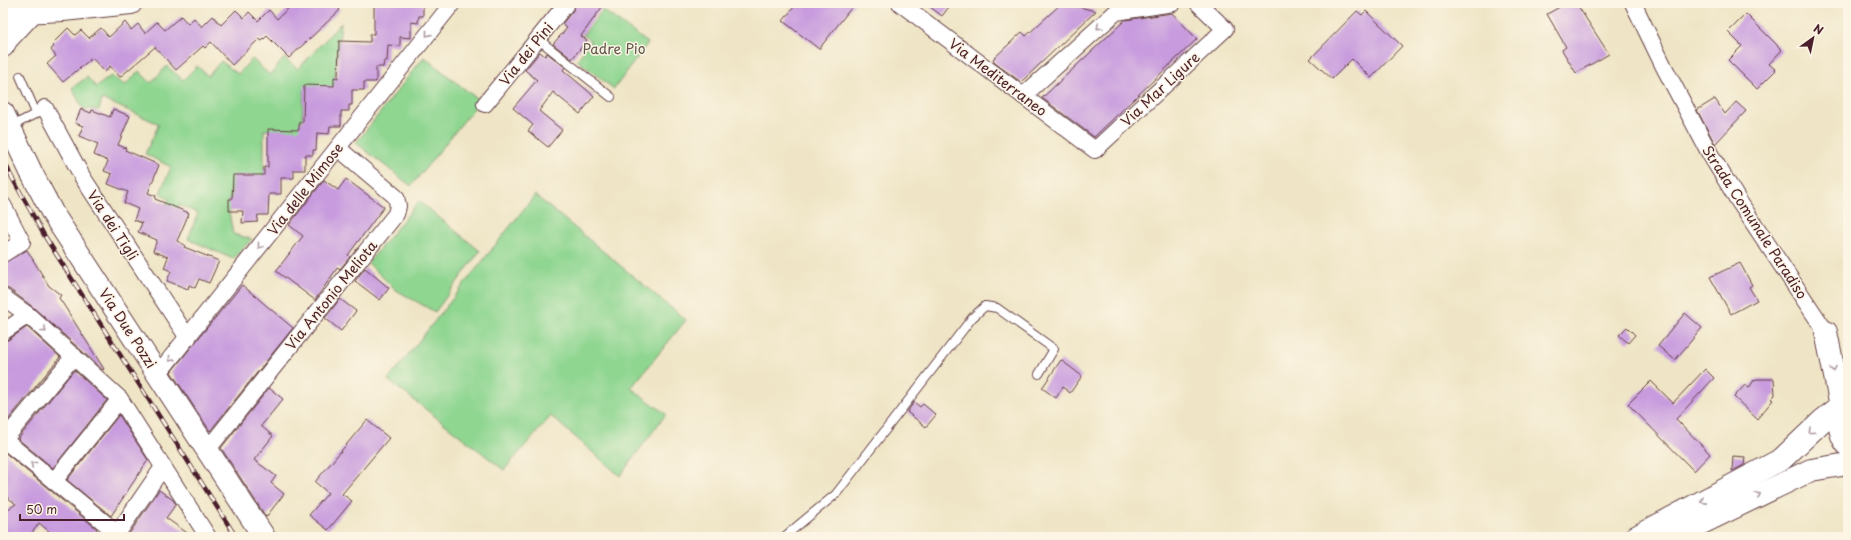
<svg xmlns="http://www.w3.org/2000/svg" width="1851" height="540" font-family="'Playpen Sans',sans-serif">
<rect width="100%" height="100%" fill="#fcf5e5"/>
<filter id="ink" filterUnits="userSpaceOnUse"><feTurbulence type="fractalNoise" baseFrequency=".025" numOctaves="2"/><feDisplacementMap in="SourceGraphic" scale="8" xChannelSelector="R" yChannelSelector="G"/><feConvolveMatrix kernelMatrix="1 2 1 2 8 2 1 2 1" color-interpolation-filters="sRGB"/></filter>
<filter id="wash" filterUnits="userSpaceOnUse"><feTurbulence type="fractalNoise" baseFrequency=".012" numOctaves="4" result="noise"/><feDisplacementMap in="SourceGraphic" scale="16" xChannelSelector="R" yChannelSelector="G"/><feGaussianBlur stdDeviation="0.9" result="paint"/><feColorMatrix in="noise" values="0 0 0 0 0 0 0 0 0 0 0 0 0 0 0 0 0 1.4 0 .05"/><feComposite in="paint" operator="in"/></filter>
<g filter="url(#wash)">
<rect width="100%" height="100%" fill="#efe5c6"/>
<g fill="#8fd691" stroke="#6c7a5e">
<path d="M603 10 648 43 614 89 577 60 591 41 583 35Z"/>
<path d="M341 23 334 87 304 90 301 133 264 130V177L234 178 229 212 233 234 252 239 233 259 188 239 198 213 179 205 176 213 165 206 169 199 160 193 171 167 145 154 159 124 102 99 99 110 83 109 72 88 87 77 96 87 111 76 125 85 139 71 151 83 167 66 183 80 197 66 208 76 221 61 238 74 252 59 270 75 284 58 298 69Z"/>
<path d="M424 57 480 101 411 186 356 143Z"/>
<path d="M535 195 686 320 631 388 666 414 620 476 551 416 504 470 388 380Z"/>
<path d="M419 201 480 251 435 312 396 290 368 263Z"/>
</g>
<g id="blocks">
<g fill="#c89bde">
<path d="M304 3H333L340 10 289 58 267 36 262 41 259 39 232 65 211 42 205 48 203 46 176 70 155 47 120 77 110 66 105 72 92 58 63 82 47 64 56 56 51 50 54 46 52 44 68 28 75 35 81 30 89 38 101 28 109 37 125 22 131 30 138 24 145 33 157 22 165 30 181 16 188 24 194 18 202 27 213 16 221 25 236 10 244 18 249 12 258 21 269 10 277 19 293 4Z"/>
<path d="M374 3H423V16H419L418 23 411 22V38L400 37V46L388 45 387 61H384L383 67H376V82H364V90H352V105H349V111H341V126H330L329 134 317 133 316 150H313V155H305V170H294V178H281V194H269L268 215H258L257 222 242 223 243 211H229V199H232L233 175H264V167H268V129L299 130V122H303L304 85 334 86V77L338 78 339 41 370 42V34H374Z"/>
<path d="M576 3H605L581 36 587 40 572 59 553 44 567 28 562 24 574 9Z"/>
<path d="M797 3H855L819 49 783 21Z"/>
<path d="M925 3H952L942 16Z"/>
<path d="M1062 3 1096 11 1021 82 996 64 993 59 1022 32 1026 36Z"/>
<path d="M1567 3H1576L1609 54 1576 73 1562 50 1566 47 1547 14Z"/>
<path d="M1357 11 1362 15 1366 11 1402 46 1371 78 1352 59 1332 79 1310 59Z"/>
<path d="M1172 13 1197 39 1094 137 1042 98 1125 20Z"/>
<path d="M1746 14 1782 50 1769 64 1776 70 1757 89 1728 60 1742 46 1728 32Z"/>
<path d="M540 52 545 56 547 53 565 67 563 70 594 96 580 114 553 92 539 111 562 130 548 147 528 131 533 125 513 108 537 80 525 70Z"/>
<path d="M1715 99 1725 114 1736 102 1746 111 1715 144 1697 110Z"/>
<path d="M81 109 91 113 92 110 110 117 113 109 130 116 118 145 126 148 125 150 159 165 148 193 156 196 155 199 189 213 177 241 185 245 184 247 219 261 209 283 199 279 195 288 189 285 188 289 167 281 171 271 164 268 168 257 153 251 157 240 138 232 142 223 134 220 138 209 124 203 128 192 108 184 112 174 104 171 108 161 94 155 98 144 79 136 83 126 75 123Z"/>
<path d="M346 179 384 207 348 255 350 257 340 269 338 267 315 300 276 271 303 236 289 225 324 180 338 190Z"/>
<path d="M27 250 49 286 61 295 59 298 65 307 104 369 103 370 34 308 9 289 3 288V263Z"/>
<path d="M1740 263 1752 285 1749 287 1757 300 1731 314 1710 277Z"/>
<path d="M365 268 389 288 380 300 355 281Z"/>
<path d="M242 285 293 328 210 431 171 372Z"/>
<path d="M340 299 356 311 341 331 325 318Z"/>
<path d="M1685 313 1702 328 1675 360 1658 346Z"/>
<path d="M27 327 60 357 3 426V341L8 340Z"/>
<path d="M1627 327 1635 335 1628 343 1619 335Z"/>
<path d="M1061 360 1082 376 1070 393 1063 387 1056 398 1042 388Z"/>
<path d="M1705 369 1714 378 1676 419 1710 454 1694 471 1628 404 1651 381 1673 403Z"/>
<path d="M74 370 107 400 53 468 18 439Z"/>
<path d="M1757 379H1774L1775 395 1771 399 1773 400 1757 419 1734 397 1745 385 1749 388 1754 380Z"/>
<path d="M269 388 283 399 261 426 273 436 254 460 276 476 271 483 284 494 266 517 221 448Z"/>
<path d="M914 402 920 407 923 404 936 415 926 427 907 412Z"/>
<path d="M119 415 148 460 111 516 67 480Z"/>
<path d="M367 420 389 438 342 494 352 501 328 530 309 515 328 493 315 482Z"/>
<path d="M3 451 97 529 91 537H56L39 523 29 537H3V512L16 504 3 494Z"/>
<path d="M1733 456 1745 457 1744 465 1732 471Z"/>
<path d="M159 490 173 500 176 504 166 518 193 537H127Z"/>
</g>
</g>
</g>
<g filter="url(#ink)">
<use href="#blocks" fill-opacity="0" stroke="#633d42" stroke-width="1"/>
<g fill="none" stroke-linecap="round" stroke-linejoin="round">
<defs>
<g id="lane">
<path d="M538 39 611 97"/>
<path d="M20 76 36 113"/>
<path d="M10 127 39 112"/>
<path d="M784 537 836 494 972 318 985 306 997 308 1054 349 1039 374"/>
</g>
<g id="street">
<path d="M900 3 1095 150 1225 29 1198 3"/>
<path d="M1633 3 1664 67 1710 154 1738 200 1826 332"/>
<path d="M1023 96 1116 12 1173 3"/>
<path d="M485 104 567 3"/>
<path d="M45 108 83 178 188 338"/>
<path d="M3 205 22 242 3 254"/>
<path d="M3 297 28 315 120 399 208 537"/>
<path d="M3 332 28 315"/>
<path d="M158 374 451 5 450 3"/>
<path d="M3 439 117 533"/>
<path d="M4 440 74 356"/>
<path d="M208 449 396 214 398 206 396 197 338 148"/>
<path d="M54 481 120 399"/>
<path d="M115 537 163 467"/>
</g>
<g id="secondary">
<path d="M3 13 63 10 131 3"/>
<path d="M3 46 7 39 33 11"/>
<path d="M3 113 31 172 53 214 264 537"/>
<path d="M1826 332 1841 406"/>
<path d="M1846 399C1837 414 1837 432 1848 446"/>
<path d="M1636 537 1782 459 1822 421 1841 406"/>
<path d="M1673 537 1811 470 1848 464"/>
</g>
</defs>
<use href="#lane" stroke="#633d42" stroke-width="10"/>
<use href="#street" stroke="#633d42" stroke-width="18"/>
<use href="#secondary" stroke="#633d42" stroke-width="24"/>
<use href="#lane" stroke="#fff" stroke-width="8"/>
<use href="#street" stroke="#fff" stroke-width="16"/>
<use href="#secondary" stroke="#fff" stroke-width="22"/>
<defs>
<path id="rail" d="M3 157 10 174 44 235 236 537"/>
</defs>
<use href="#rail" stroke="#4a1f2b" stroke-width="4.5"/>
<use href="#rail" stroke="#fcf5e5" stroke-width="3" stroke-dasharray="9" stroke-linecap="butt"/>
</g>
<defs><path id="oneway-chevron" d="M-2-3.5L2.5 0L-2 3.5" fill="none" stroke-width="1.6" stroke-linecap="round" stroke-linejoin="round"/></defs>
<g stroke="#ae9aa0">
<use href="#oneway-chevron" transform="translate(1099 27) rotate(138)"/>
<use href="#oneway-chevron" transform="translate(428 34) rotate(128)"/>
<use href="#oneway-chevron" transform="translate(260 246) rotate(128)"/>
<use href="#oneway-chevron" transform="translate(44 330) rotate(41)"/>
<use href="#oneway-chevron" transform="translate(171 359) rotate(129)"/>
<use href="#oneway-chevron" transform="translate(1833 369) rotate(80)"/>
<use href="#oneway-chevron" transform="translate(1811 431) rotate(137)"/>
<use href="#oneway-chevron" transform="translate(33 464) rotate(-141)"/>
<use href="#oneway-chevron" transform="translate(1758 495) rotate(-26)"/>
<use href="#oneway-chevron" transform="translate(1703 501) rotate(152)"/>
</g>
</g>
<g text-anchor="middle" dominant-baseline="central" stroke-width="3" stroke-linejoin="round" paint-order="stroke">
<g font-size="14" fill="#5f564a" stroke="#fcf5e5">
<text x="614" y="48">Padre Pio</text>
</g>
<g font-size="14" fill="#4a1f2b" stroke="#fcf5e5">
<text transform="translate(526 54) rotate(-51)">Via dei Pini</text>
<text transform="translate(998 77) rotate(37)">Via Mediterraneo</text>
<text transform="translate(1160 89) rotate(-43)">Via Mar Ligure</text>
<text transform="translate(305 189) rotate(-52)">Via delle Mimose</text>
<text transform="translate(1755 222) rotate(57)">Strada Comunale Paradiso</text>
<text transform="translate(113 225) rotate(57)">Via dei Tigli</text>
<text transform="translate(331 295) rotate(-51)">Via Antonio Meliota</text>
<text transform="translate(128 328) rotate(57)">Via Due Pozzi</text>
</g>
</g>
<rect width="1851" height="540" fill="none" stroke="#fcf5e5" stroke-width="16"/>
<g transform="translate(1813 38) rotate(33)" stroke="#fcf5e5" stroke-width="3" paint-order="stroke">
<path d="M0-3L7 15L0 10L-7 15Z" fill="#4a1f2b"/>
<text y="-6" font-size="11" font-weight="bold" text-anchor="middle" fill="#4a1f2b">N</text>
</g>
<path d="M20 514v6h104v-6" fill="none" stroke="#4a1f2b" stroke-width="2"/>
<text x="26" y="514" font-size="12" fill="#4a1f2b" stroke="#fcf5e5" stroke-width="3" paint-order="stroke">50 m</text>
</svg>
